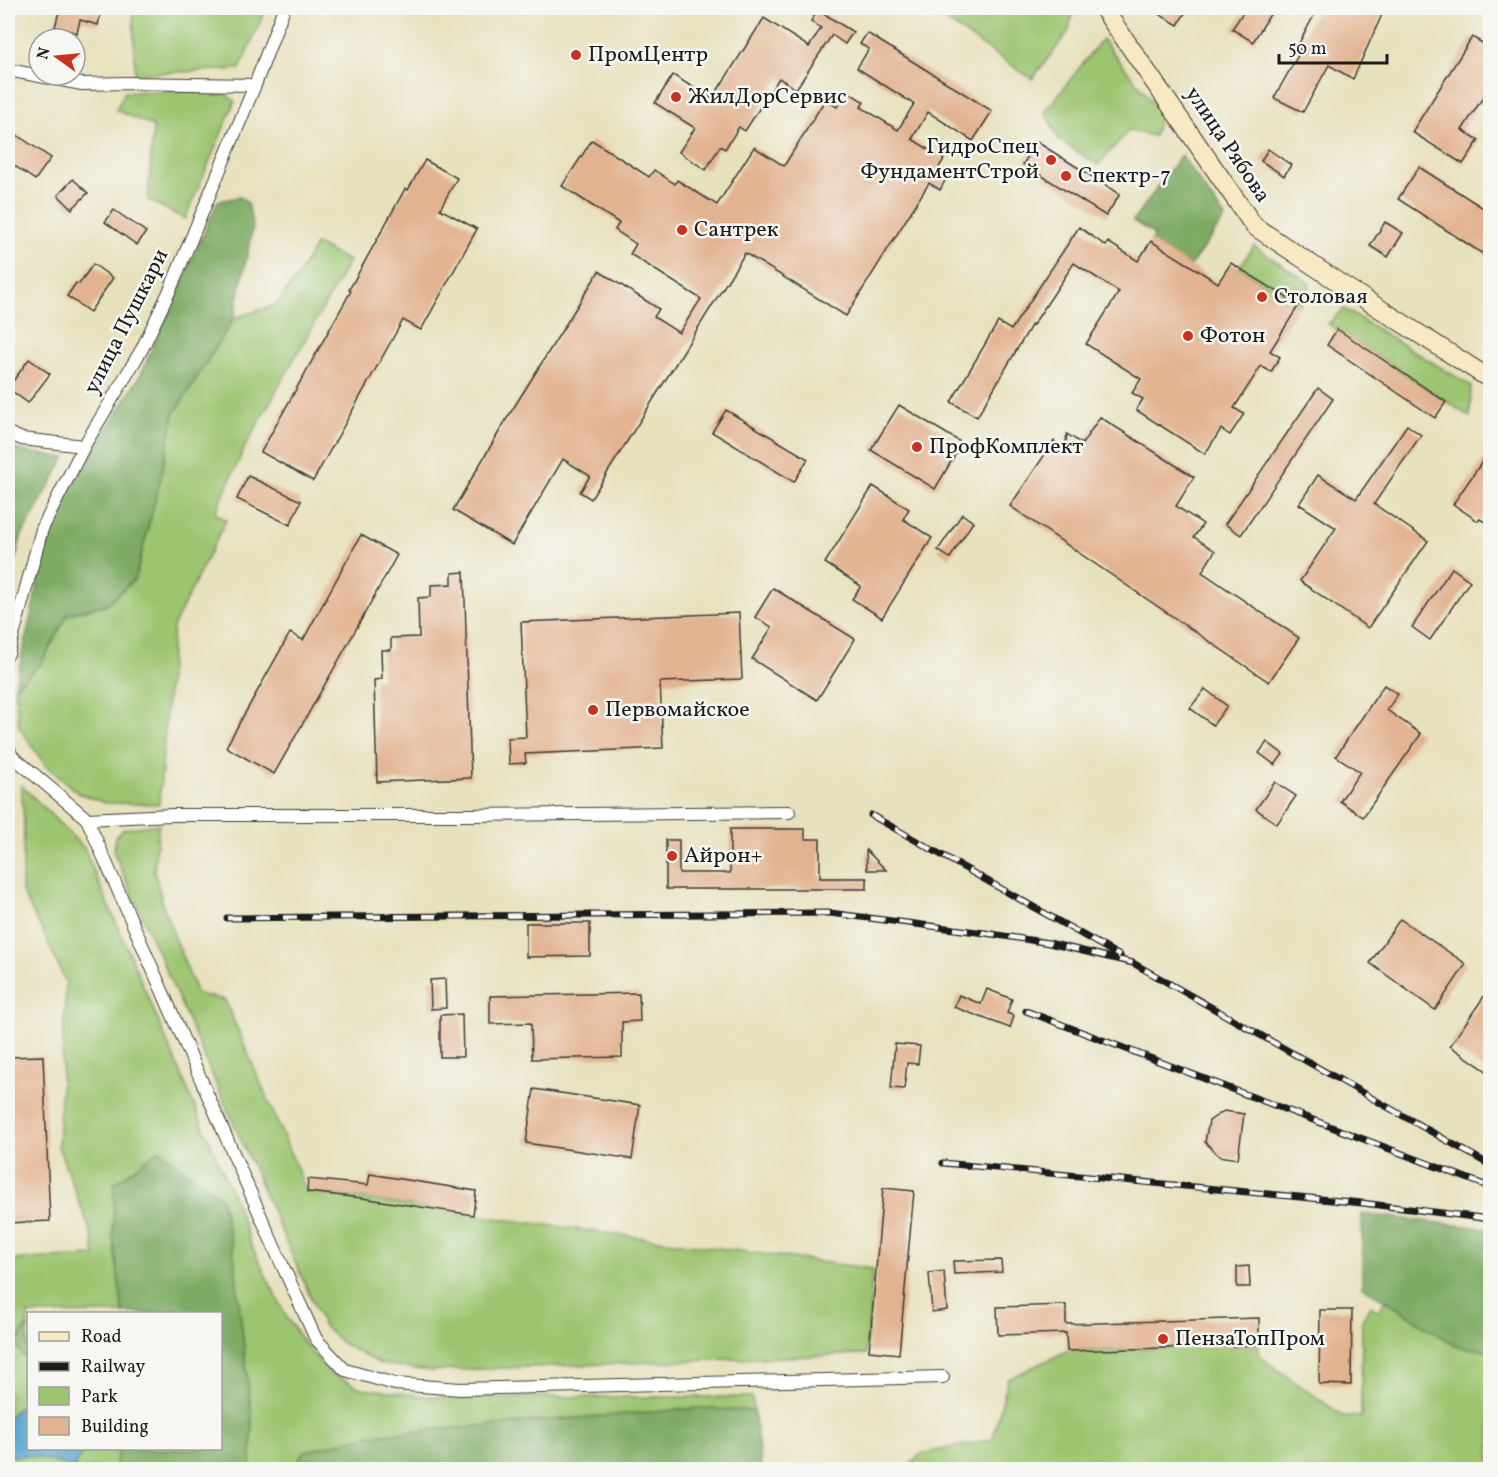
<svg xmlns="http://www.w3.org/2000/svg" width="1498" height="1477" font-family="Vollkorn,serif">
<rect width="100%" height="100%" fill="#f6f6f2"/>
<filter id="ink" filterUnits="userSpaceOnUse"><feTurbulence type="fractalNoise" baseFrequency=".0167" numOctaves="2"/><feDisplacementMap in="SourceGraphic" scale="12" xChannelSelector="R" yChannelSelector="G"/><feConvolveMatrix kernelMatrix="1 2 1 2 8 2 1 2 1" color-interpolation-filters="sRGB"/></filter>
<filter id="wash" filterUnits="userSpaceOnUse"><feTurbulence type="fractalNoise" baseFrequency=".008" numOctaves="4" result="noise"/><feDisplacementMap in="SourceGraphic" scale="24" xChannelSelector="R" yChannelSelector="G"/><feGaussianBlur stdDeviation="1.35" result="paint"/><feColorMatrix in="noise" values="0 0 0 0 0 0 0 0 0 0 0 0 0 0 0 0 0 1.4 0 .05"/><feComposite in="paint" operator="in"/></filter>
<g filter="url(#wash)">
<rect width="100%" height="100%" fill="#e8e1bd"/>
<g fill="#9dc571" stroke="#5c7046" stroke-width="1.5">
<path d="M133 8H266L240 69 135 74Z"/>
<path d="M927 8H1073L1069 31 1032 79Z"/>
<path d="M1102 39 1161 113 1154 136 1129 130 1098 165 1059 140 1045 112Z"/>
<path d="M220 90 235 101 185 219 148 200 153 126 116 110 125 92Z"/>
<path d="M316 244 349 261 245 447 215 513 226 520 173 627 159 804 105 803 78 793 45 765 19 727 15 687 41 664 68 614 107 604 135 579 161 477 174 414 234 318 276 305 295 280Z"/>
<path d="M1254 246 1309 283V290L1299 305 1239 268Z"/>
<path d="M1344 309 1471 386 1470 417 1328 324Z"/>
<path d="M21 785 84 848 234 1198 252 1247 287 1318 303 1342 328 1372 361 1388 433 1397H752L754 1411 699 1408 371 1435 303 1452 294 1469H251L252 1421 234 1256 221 1198 159 1150 114 1185 113 1237 123 1313 28 1314V1326L26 1327 15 1345 28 1361V1401L14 1412 8 1419V1260L95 1256 92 1236 58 1146 66 983 43 932 22 892 24 822Z"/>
<path d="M159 824 154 870 165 912 197 994 225 1000 307 1192 366 1199 473 1215 873 1269 866 1354 430 1371 380 1364 340 1342 323 1325 114 853 115 837 124 829Z"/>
<path d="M1490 1244V1335L1485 1284Z"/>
<path d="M1385 1300 1455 1346 1490 1351V1469L905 1470 921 1454 993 1439 1008 1379 1067 1351 1259 1345 1260 1357 1343 1416 1361 1417 1362 1321 1370 1306 1379 1311Z"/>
<path d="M82 1449H119L115 1469H8V1456H32L73 1467 81 1454Z"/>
</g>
<g fill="#7eaa63" stroke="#4d6340" stroke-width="1.5">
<path d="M1181 155 1225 218 1190 266 1151 241 1154 234 1133 221Z"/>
<path d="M240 197 248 203 253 227 234 318 174 414 161 477 135 579 107 604 68 614 41 664 15 687 46 548 68 493 141 374 218 201Z"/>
<path d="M8 445 18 450 65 458 21 537 8 591Z"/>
<path d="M159 1150 221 1198 234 1256 252 1421 251 1469H115L119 1449 220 1448V1314L123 1313 113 1237 114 1184Z"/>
<path d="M1362 1214 1490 1229C1491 1248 1485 1267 1485 1285 1485 1307 1491 1329 1490 1351L1455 1346 1385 1300 1362 1287Z"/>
<path d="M28 1326V1361L15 1345 26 1327Z"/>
<path d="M699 1408 754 1411 761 1469H294L303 1452 371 1435Z"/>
</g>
<path fill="#54a6cf" stroke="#386176" stroke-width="1.5" d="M28 1401V1448L82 1449 81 1454 74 1467 32 1456H8V1419L14 1412Z"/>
<g id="blocks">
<g fill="#e2b390">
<path d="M60 8H102L98 25 80 20 77 33 55 27Z"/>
<path d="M1148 8H1188L1178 25Z"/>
<path d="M1246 8H1274L1253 42 1232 29Z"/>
<path d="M1318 8H1385L1353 79 1329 65 1303 112 1274 98 1301 50 1297 47Z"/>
<path d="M818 10 853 32 845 44 832 35 796 89 779 78 745 131 739 127 725 149 720 146 706 170 679 152 695 128 655 103 673 75 712 99 764 18 809 47 821 28 811 21Z"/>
<path d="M867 33 992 111 973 141 928 112 912 139 944 159 938 169 948 175 940 190 929 183 846 316 745 253 591 499 580 492 590 476 563 459 512 545 453 510 506 420 599 271 659 309 654 317 679 333 701 299 630 254 636 244 615 230 619 223 562 186 592 140 649 177 654 170 675 184 677 180 717 205 754 147 784 166 825 100 837 107 847 91 864 102 861 107 898 130 914 104 857 68 869 49 860 44Z"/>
<path d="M1472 37 1491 48V85L1462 130 1479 140 1463 164 1412 132Z"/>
<path d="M8 129 51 158 35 180 8 161Z"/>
<path d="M1037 142 1120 194 1106 216 1023 164Z"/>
<path d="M1268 149 1291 165 1284 176 1261 161Z"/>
<path d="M425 160 457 178 440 209 477 229 421 330 403 320 313 481 261 452 351 291 349 290 405 189 408 190Z"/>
<path d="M1419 167 1491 213V259L1398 199Z"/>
<path d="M73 179 88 193 72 209 58 195Z"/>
<path d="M114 210 146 232 137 245 105 222Z"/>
<path d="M1385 222 1403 233 1388 257 1370 246Z"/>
<path d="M1079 227 1106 246 1108 242 1138 261 1151 241 1218 283 1231 263 1299 305 1270 351 1280 357 1271 372 1261 366 1234 408 1244 414 1230 435 1221 429 1205 454 1136 410 1143 399 1132 393 1141 379 1086 344 1119 292 1074 263 1033 325 1032 324 977 417 951 402 998 322 1011 330Z"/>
<path d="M93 264 113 278 90 312 67 296 76 283 79 284Z"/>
<path d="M1337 329 1446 402 1435 418 1327 345Z"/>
<path d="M29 359 50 374 28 403 8 388Z"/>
<path d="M1318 388 1333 399 1241 535 1225 524Z"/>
<path d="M899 405 962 443 935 489 871 450Z"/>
<path d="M726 410 808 459 794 482 712 432Z"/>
<path d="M1100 417 1194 477 1176 506 1203 524 1194 537 1215 551 1202 572 1299 638 1269 682 1010 506 1054 441 1065 449 1067 434 1082 444Z"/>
<path d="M1407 425 1421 435 1374 504 1428 541 1368 628 1300 581 1336 528 1299 504 1318 475 1356 499Z"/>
<path d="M1491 449V526L1480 519 1478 521 1453 504Z"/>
<path d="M248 476 301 501 290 525 237 499Z"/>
<path d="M873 486 909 509 903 519 932 538 882 618 852 599 861 586 825 563Z"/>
<path d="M962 514 973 522 950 558 938 550Z"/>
<path d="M361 535 397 555 345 649 274 774 226 747 290 633 303 640Z"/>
<path d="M1452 568 1470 581 1430 640 1412 627Z"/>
<path d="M464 572 471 778 377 782 374 680 382 679 381 650H391V638L419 637 418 598 431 597V585L452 584V573Z"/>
<path d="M773 588 855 639 817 700 752 659 772 627 755 617Z"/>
<path d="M739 613 742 679 660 682 663 748 525 754 526 763 509 764 508 738 526 737 521 622Z"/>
<path d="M1384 685 1398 694 1387 710 1421 734 1363 817 1340 801 1360 772 1336 756Z"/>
<path d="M1205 689 1227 706 1213 725 1190 708Z"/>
<path d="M1267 742 1283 754 1275 765 1259 753Z"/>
<path d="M1275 782 1296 796 1277 824 1256 809Z"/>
<path d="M730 829H805V839H820V878H867V889H666V840H679V873H730Z"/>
<path d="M866 850 886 870H867Z"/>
<path d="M1400 919 1466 964 1435 1010 1370 963Z"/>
<path d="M526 923H590V956L526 957Z"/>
<path d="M445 979 446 1008 431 1009 430 980Z"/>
<path d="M1491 986V1074L1450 1046Z"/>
<path d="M987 989 1012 999 1007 1013 1014 1016 1010 1028 954 1007 959 995 981 1004Z"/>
<path d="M639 993 640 1021 622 1022V1057L532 1059 531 1023 490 1024V996Z"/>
<path d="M462 1014 463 1057H440V1015Z"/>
<path d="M895 1044 920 1046 918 1064 907 1063 904 1089 891 1088Z"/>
<path d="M43 1056 50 1221 8 1223V1057Z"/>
<path d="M534 1089 640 1105 632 1159 526 1143Z"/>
<path d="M1224 1111 1244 1114 1238 1159 1219 1156 1205 1142 1209 1121Z"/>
<path d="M370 1174 476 1191 473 1215 362 1198 307 1192 308 1179 368 1185Z"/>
<path d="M883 1188 914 1191 899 1354 869 1351Z"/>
<path d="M1001 1260 1002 1272 954 1274 953 1261Z"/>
<path d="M1249 1266 1250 1287H1237V1267Z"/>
<path d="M944 1271 947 1310 932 1312 929 1273Z"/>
<path d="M1066 1305V1324L1259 1318V1345L1067 1351 1066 1333 998 1335 997 1307Z"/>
<path d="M1320 1310H1352L1351 1385 1319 1384Z"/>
</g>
</g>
</g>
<g filter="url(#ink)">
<use href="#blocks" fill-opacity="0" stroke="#3b3a34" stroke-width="1.5"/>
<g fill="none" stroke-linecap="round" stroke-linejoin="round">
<defs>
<g id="street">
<path d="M8 70 82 84 126 83 255 85"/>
<path d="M8 433 22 439 84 446"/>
<path d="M8 654 42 529 84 446 142 349 170 290 255 85 284 8"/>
<path d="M8 746 11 755 87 819 279 1258 316 1339 345 1370 395 1384 460 1389 943 1377"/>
<path d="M87 819 171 815H471L789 812"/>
</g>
<path id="secondary" d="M1103 8 1254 226 1341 284 1490 379"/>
</defs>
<use href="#street" stroke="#3b3a34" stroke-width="14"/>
<use href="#secondary" stroke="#3b3a34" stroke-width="20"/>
<use href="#street" stroke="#fff" stroke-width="12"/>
<use href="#secondary" stroke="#f7e9c3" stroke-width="18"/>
<defs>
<g id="rail">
<path d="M871 815 1120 956"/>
<path d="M227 918 830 913 985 933 1049 943 1133 963 1490 1165"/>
<path d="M1026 1011 1490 1187"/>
<path d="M943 1163 1362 1203 1490 1219"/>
</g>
</defs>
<use href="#rail" stroke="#1c1c1c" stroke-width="7"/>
<use href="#rail" stroke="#f6f6f2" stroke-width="4.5" stroke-dasharray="14" stroke-linecap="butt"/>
</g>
</g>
<g fill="#c8321e" stroke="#f6f6f2" stroke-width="2">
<circle cx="576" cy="55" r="6"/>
<circle cx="676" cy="97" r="6"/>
<circle cx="1051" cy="160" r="6"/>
<circle cx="1066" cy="176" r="6"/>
<circle cx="682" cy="230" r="6"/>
<circle cx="1262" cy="297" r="6"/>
<circle cx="1188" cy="336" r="6"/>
<circle cx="917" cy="447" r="6"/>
<circle cx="593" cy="710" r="6"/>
<circle cx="672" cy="856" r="6"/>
<circle cx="1163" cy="1339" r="6"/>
</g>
<g text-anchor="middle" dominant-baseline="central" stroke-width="5" stroke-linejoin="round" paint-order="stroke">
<g font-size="22" fill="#1c1c1c" stroke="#f6f6f2" text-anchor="start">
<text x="588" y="55">ПромЦентр</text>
<text x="688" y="97">ЖилДорСервис</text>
<text x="1039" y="147" text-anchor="end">ГидроСпец<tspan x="1039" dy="25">ФундаментСтрой</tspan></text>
<text x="1078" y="176">Спектр-7</text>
<text x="694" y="230">Сантрек</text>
<text x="1274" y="297">Столовая</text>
<text x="1200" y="336">Фотон</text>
<text x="929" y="447">ПрофКомплект</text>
<text x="605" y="710">Первомайское</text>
<text x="684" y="856">Айрон+</text>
<text x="1175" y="1339">ПензаТопПром</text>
</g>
<g font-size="22" fill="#1c1c1c" stroke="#f6f6f2">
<text transform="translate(1227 145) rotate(56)">улица Рябова</text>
<text transform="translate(127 322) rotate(-63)">улица Пушкари</text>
</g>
</g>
<rect width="1498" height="1477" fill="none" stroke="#f6f6f2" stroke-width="30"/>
<rect x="27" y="1312" width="195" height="138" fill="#f6f6f2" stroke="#9f9f9c" stroke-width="1.5"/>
<rect x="39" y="1332" width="30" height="9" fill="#f7e9c3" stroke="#9f9f9c" stroke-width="1.5"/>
<text x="81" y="1342" font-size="18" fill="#1c1c1c">Road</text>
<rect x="39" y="1362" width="30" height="9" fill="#1c1c1c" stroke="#9f9f9c" stroke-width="1.5"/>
<text x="81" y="1372" font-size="18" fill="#1c1c1c">Railway</text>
<rect x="39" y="1387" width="30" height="18" fill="#9dc571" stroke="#9f9f9c" stroke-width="1.5"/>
<text x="81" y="1402" font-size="18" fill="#1c1c1c">Park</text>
<rect x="39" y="1417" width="30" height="18" fill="#e2b390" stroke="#9f9f9c" stroke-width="1.5"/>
<text x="81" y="1432" font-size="18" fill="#1c1c1c">Building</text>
<g transform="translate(57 57) rotate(285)"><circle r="28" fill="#f6f6f2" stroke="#9f9f9c" stroke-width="1.5"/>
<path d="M0-4.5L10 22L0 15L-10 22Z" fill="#c8321e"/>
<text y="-9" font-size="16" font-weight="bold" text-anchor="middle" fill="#1c1c1c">N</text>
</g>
<path d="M1279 54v9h108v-9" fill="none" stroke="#1c1c1c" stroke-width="3"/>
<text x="1288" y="54" font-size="18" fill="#1c1c1c" stroke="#f6f6f2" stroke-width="4.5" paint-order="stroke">50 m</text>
</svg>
